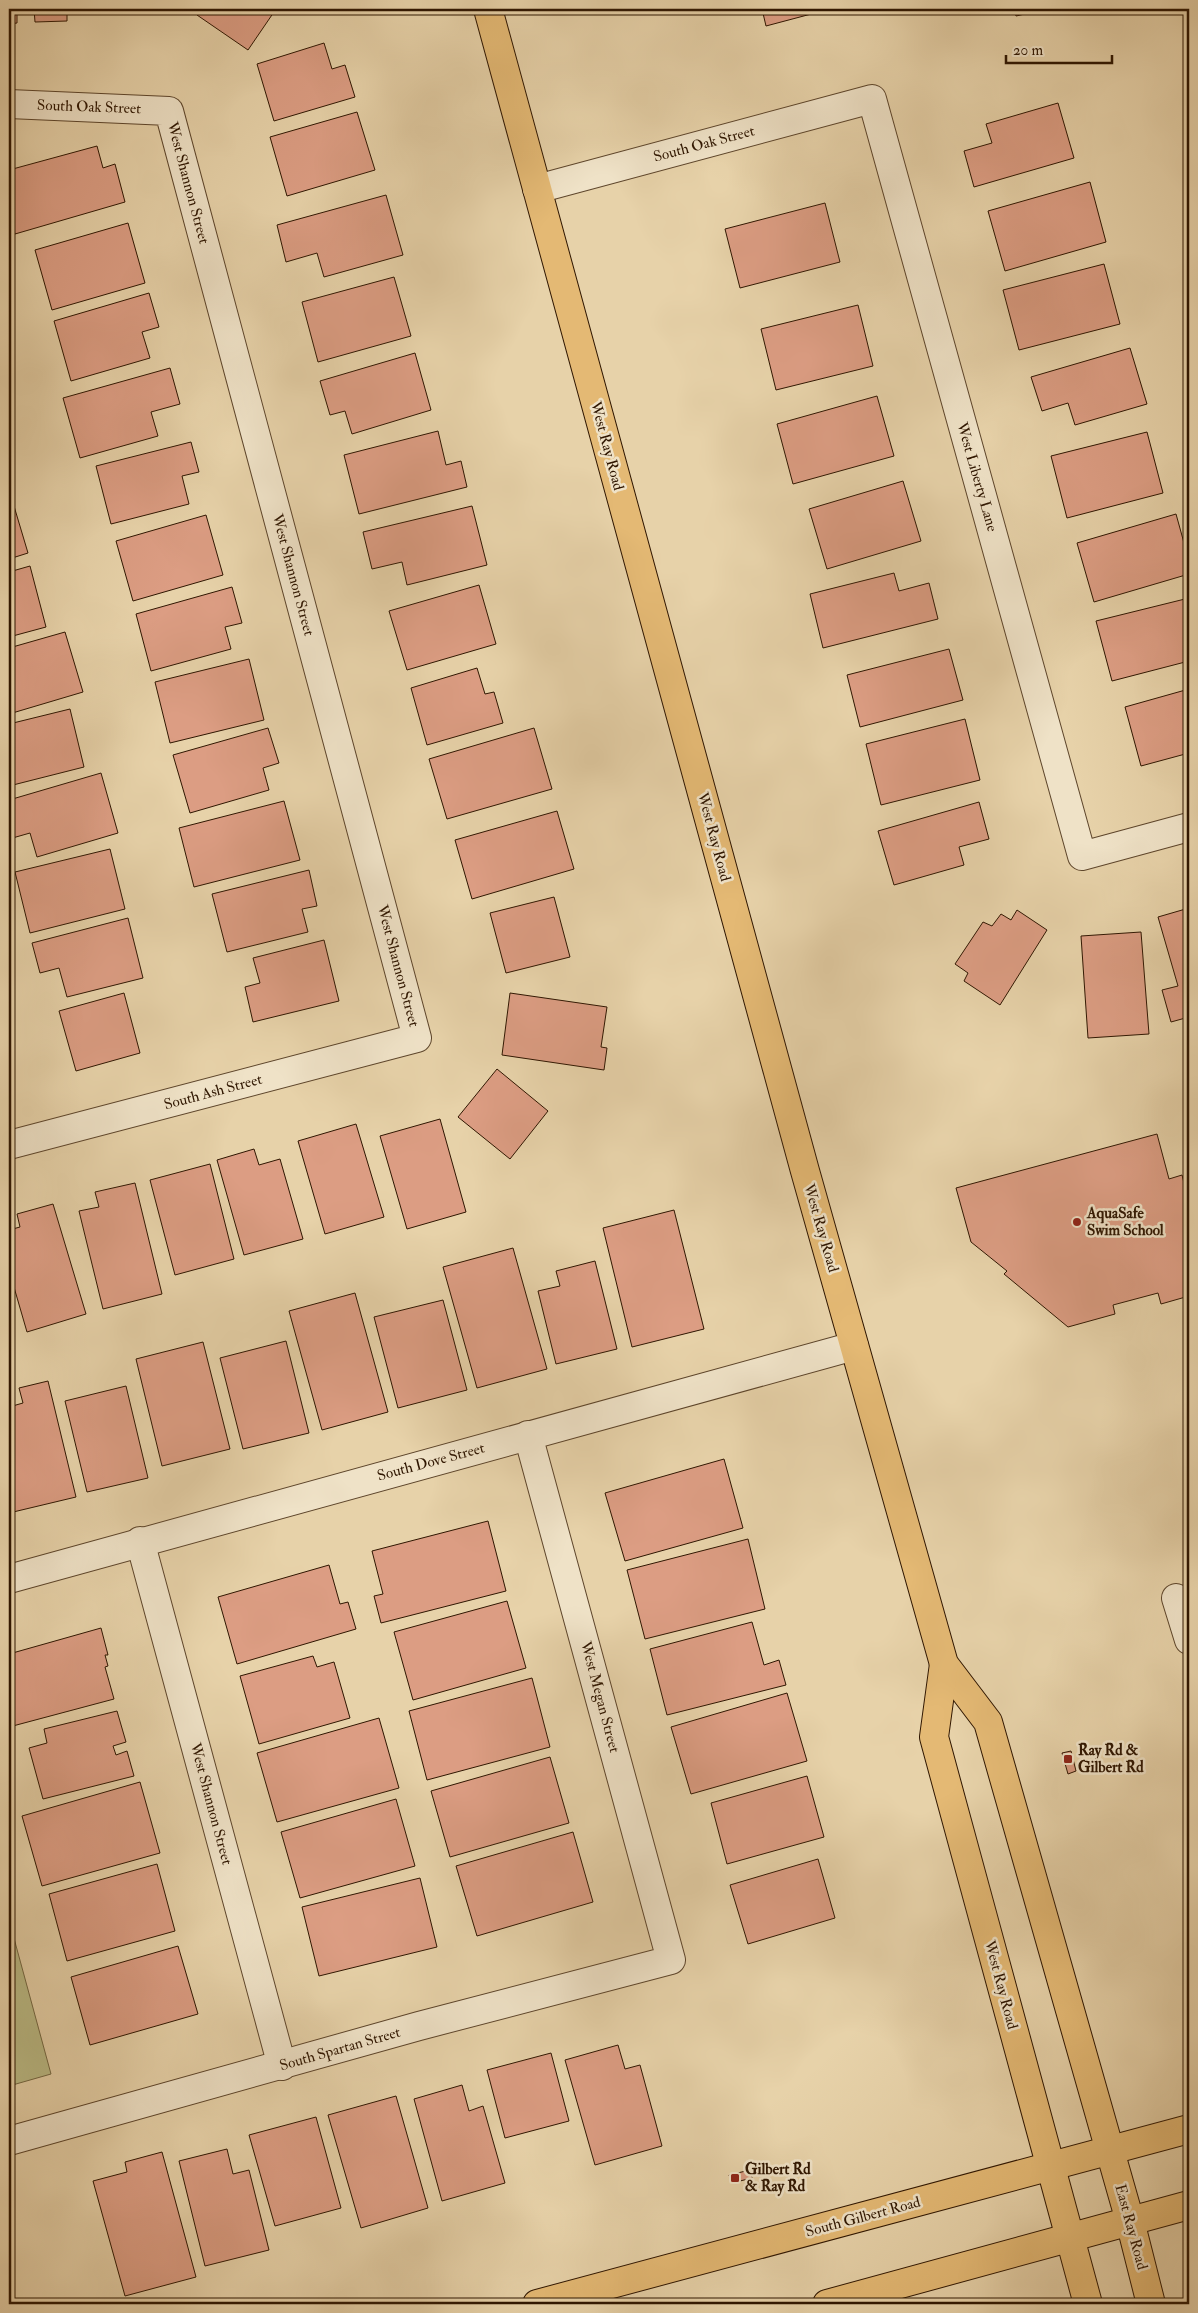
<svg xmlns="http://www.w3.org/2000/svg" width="1198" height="2313" font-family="'IM FELL Double Pica',serif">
<rect width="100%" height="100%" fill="#e7d2a9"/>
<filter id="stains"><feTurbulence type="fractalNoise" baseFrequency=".004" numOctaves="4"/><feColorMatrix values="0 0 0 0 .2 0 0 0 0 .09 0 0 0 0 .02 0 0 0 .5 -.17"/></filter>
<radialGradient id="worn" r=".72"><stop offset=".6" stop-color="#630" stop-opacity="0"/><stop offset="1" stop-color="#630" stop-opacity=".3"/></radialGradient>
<path fill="#baba85" stroke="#746843" d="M9 1920 51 2074 9 2086Z"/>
<g fill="#dc9d83" stroke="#2f1601">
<path d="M9 9H17V23L9 24Z"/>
<path d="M34 9H67V21L35 22Z"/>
<path d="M201 9H276L248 50 197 15Z"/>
<path d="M762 9H830L766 26Z"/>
<path d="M1014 9H1047L1016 16Z"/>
<path d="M324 43 332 69 345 65 355 97 274 121 257 64Z"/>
<path d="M1058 103 1074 158 974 187 964 151 992 143 986 124Z"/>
<path d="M357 112 375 170 287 196 270 137Z"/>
<path d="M97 146 103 168 115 164 125 202 15 234 9 213V170Z"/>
<path d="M1090 182 1106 242 1005 271 988 211Z"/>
<path d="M386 195 403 255 324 277 317 253 286 262 277 225Z"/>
<path d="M825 203 840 262 740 288 725 229Z"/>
<path d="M128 223 145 283 52 310 35 250Z"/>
<path d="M1104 264 1120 324 1019 350 1003 290Z"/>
<path d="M394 277 411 336 318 362 302 302Z"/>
<path d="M149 293 159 327 142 332 150 358 71 381 54 321Z"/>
<path d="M858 305 873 366 776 390 761 329Z"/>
<path d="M1130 348 1147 404 1075 425 1068 403 1042 411 1031 377Z"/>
<path d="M415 353 431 410 352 434 345 411 330 415 320 381Z"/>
<path d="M170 368 180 404 151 412 158 436 80 458 63 398Z"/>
<path d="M877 396 894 456 793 484 777 424Z"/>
<path d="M438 431 446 465 461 461 467 487 359 514 344 455Z"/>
<path d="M1147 432 1163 493 1067 518 1051 456Z"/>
<path d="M191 442 199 472 182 476 189 504 111 524 96 466Z"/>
<path d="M903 481 921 541 827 569 809 509Z"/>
<path d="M11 496 28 553 9 559V497Z"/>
<path d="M472 506 487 565 407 585 402 562 372 569 363 532Z"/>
<path d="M1176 514 1189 561V574L1094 602 1077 543Z"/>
<path d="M206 515 223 575 133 601 116 541Z"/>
<path d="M30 566 46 627 9 637V572Z"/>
<path d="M894 573 899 591 929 583 938 619 823 648 810 594Z"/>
<path d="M479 585 496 644 407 670 389 611Z"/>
<path d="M232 587 242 623 225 627 231 649 151 671 136 614Z"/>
<path d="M1189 598V661L1112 681 1096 621Z"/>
<path d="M65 632 83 692 9 714V648Z"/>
<path d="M949 649 963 700 860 727 847 675Z"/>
<path d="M249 659 264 720 170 743 155 682Z"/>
<path d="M477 668 485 694 494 692 503 723 427 745 411 688Z"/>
<path d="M1189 689V753L1141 766 1125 707Z"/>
<path d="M70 709 84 767 9 786V724Z"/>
<path d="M965 719 980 780 881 805 866 744Z"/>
<path d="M268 728 279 763 263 768 269 790 190 813 173 755Z"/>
<path d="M534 728 552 789 447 819 429 759Z"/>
<path d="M101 773 118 833 37 857 30 833 9 839V800Z"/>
<path d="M284 801 300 860 194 887 179 828Z"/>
<path d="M979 802 989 839 959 847 964 865 894 885 878 831Z"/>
<path d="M557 811 574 869 472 899 455 840Z"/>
<path d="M110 849 125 909 30 933 15 872Z"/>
<path d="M309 870 317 906 302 909 308 932 227 952 212 894Z"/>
<path d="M554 897 570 957 506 973 490 913Z"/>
<path d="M1189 908V1017L1171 1022 1162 990 1178 986 1158 917Z"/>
<path d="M1017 910 1047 930 1000 1005 964 981 968 973 955 964 983 922 992 926 1001 914 1011 920Z"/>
<path d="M128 918 143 978 67 997 59 968 40 973 32 943Z"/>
<path d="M1141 932 1149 1034 1088 1038 1081 936Z"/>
<path d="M324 940 339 1001 253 1022 245 987 260 983 253 958Z"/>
<path d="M124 993 140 1053 76 1071 59 1011Z"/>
<path d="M510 993 607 1007 601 1047 607 1048 604 1070 502 1055Z"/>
<path d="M497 1069 548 1111 510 1159 458 1117Z"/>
<path d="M440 1119 466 1212 407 1229 380 1136Z"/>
<path d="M356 1124 384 1217 325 1234 298 1141Z"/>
<path d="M1157 1134 1169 1179 1182 1175 1189 1203V1296L1161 1304 1158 1293 1113 1305 1115 1314 1068 1327 1004 1274 1007 1271 971 1242 956 1188Z"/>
<path d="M254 1149 259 1165 280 1159 303 1239 244 1255 217 1160Z"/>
<path d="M210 1164 234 1259 175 1275 150 1180Z"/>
<path d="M135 1183 162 1294 103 1309 79 1211 99 1207 95 1192Z"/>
<path d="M53 1204 86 1314 27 1332 9 1270V1230L20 1227 17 1214Z"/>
<path d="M674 1210 704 1329 632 1347 603 1228Z"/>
<path d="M513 1248 547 1369 477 1388 443 1267Z"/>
<path d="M595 1261 617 1349 556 1364 538 1291 560 1286 556 1271Z"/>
<path d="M355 1293 388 1412 322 1430 289 1311Z"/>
<path d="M443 1300 467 1390 398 1408 374 1317Z"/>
<path d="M286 1341 309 1433 243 1449 220 1358Z"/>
<path d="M203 1342 230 1449 162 1466 136 1359Z"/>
<path d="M48 1381 76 1497 9 1513V1407L23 1403 19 1388Z"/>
<path d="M126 1386 148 1478 87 1492 65 1401Z"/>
<path d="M724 1459 743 1528 625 1561 605 1493Z"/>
<path d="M488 1521 506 1591 381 1623 374 1596 383 1594 372 1551Z"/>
<path d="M748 1539 765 1609 645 1639 627 1570Z"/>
<path d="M329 1565 340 1604 348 1602 356 1629 237 1664 218 1597Z"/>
<path d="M507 1601 526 1668 413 1700 394 1632Z"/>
<path d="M752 1622 764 1665 779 1660 786 1685 667 1715 650 1649Z"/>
<path d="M101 1628 108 1655H105L108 1666 105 1667 114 1699 9 1727V1654Z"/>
<path d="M313 1656 317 1667 334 1662 350 1718 259 1744 240 1676Z"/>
<path d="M532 1678 550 1747 427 1780 409 1711Z"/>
<path d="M787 1693 807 1761 691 1794 671 1727Z"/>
<path d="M117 1711 126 1742 113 1746 116 1755 127 1751 134 1776 43 1799 29 1748 47 1743 44 1729Z"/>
<path d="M379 1718 399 1788 277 1822 257 1753Z"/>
<path d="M1071 1751 1076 1771 1068 1774 1062 1753Z"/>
<path d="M550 1757 569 1823 450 1857 431 1791Z"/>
<path d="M807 1776 824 1837 727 1864 711 1803Z"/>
<path d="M140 1782 160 1853 42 1886 22 1816Z"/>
<path d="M396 1799 415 1866 300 1898 281 1832Z"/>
<path d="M573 1832 593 1902 477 1936 456 1866Z"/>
<path d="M818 1859 835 1918 748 1944 730 1885Z"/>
<path d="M157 1864 175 1931 67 1961 49 1894Z"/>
<path d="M420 1878 437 1947 319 1976 302 1907Z"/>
<path d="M178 1946 198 2014 90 2045 71 1977Z"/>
<path d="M618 2045 625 2069 640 2065 662 2146 595 2165 565 2060Z"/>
<path d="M551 2053 569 2121 505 2138 487 2070Z"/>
<path d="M462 2085 469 2111 483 2106 505 2183 442 2201 414 2099Z"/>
<path d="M396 2096 428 2208 361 2228 328 2115Z"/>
<path d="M316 2117 341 2208 275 2226 249 2135Z"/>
<path d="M227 2149 233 2174 249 2170 269 2250 205 2266 179 2161Z"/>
<path d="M162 2152 196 2277 125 2296 93 2181 127 2172 125 2162Z"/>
<path d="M750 2170 752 2178 732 2183 729 2175Z"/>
</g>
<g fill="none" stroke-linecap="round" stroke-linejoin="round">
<defs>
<g id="minor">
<path d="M9 104 169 111 417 1038 9 1145"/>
<path d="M537 189 872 99 1082 856 1189 827"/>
<path d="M140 1541 282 2066"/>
<path d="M9 1579 854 1346"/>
<path d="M1176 1598 1189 1640"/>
<path d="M9 2141 419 2026 671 1960 528 1435"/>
</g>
<g id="major">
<path d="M488 9 805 1171 944 1664 988 1722 1130 2221 1151 2304"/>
<path d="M944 1664 934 1737 1088 2304"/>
<path d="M537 2304 1189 2129"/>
<path d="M827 2304 1189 2205"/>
</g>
</defs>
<use href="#minor" stroke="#5d452b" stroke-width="30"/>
<use href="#major" stroke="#2f1601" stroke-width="30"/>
<use href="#minor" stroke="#efe2c7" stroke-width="28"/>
<use href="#major" stroke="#e4b974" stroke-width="28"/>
</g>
<g fill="#8f2418" stroke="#efe2c7" stroke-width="2">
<circle cx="1077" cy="1222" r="5"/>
<rect x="1063" y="1754" width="10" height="10" rx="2.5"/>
<rect x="730" y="2173" width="10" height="10" rx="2.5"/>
</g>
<g text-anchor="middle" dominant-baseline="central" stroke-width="5" stroke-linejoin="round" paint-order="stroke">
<g font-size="15" fill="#2f1601" stroke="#efe2c7">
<text transform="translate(89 107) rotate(2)">South Oak Street</text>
<text transform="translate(704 144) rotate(-15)">South Oak Street</text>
<text transform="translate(188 183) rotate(75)">West Shannon Street</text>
<text transform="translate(607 446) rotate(75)">West Ray Road</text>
<text transform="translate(977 477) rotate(74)">West Liberty Lane</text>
<text transform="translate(293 575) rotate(75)">West Shannon Street</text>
<text transform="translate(714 837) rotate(75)">West Ray Road</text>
<text transform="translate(398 966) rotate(75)">West Shannon Street</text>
<text transform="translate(213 1092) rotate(-15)">South Ash Street</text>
<text transform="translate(821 1228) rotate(74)">West Ray Road</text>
<text transform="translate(431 1462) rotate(-15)">South Dove Street</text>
<text transform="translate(600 1697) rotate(75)">West Megan Street</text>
<text transform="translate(211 1804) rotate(75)">West Shannon Street</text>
<text transform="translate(1001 1985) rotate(75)">West Ray Road</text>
<text transform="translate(340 2049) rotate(-16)">South Spartan Street</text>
<text transform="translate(863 2217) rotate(-15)">South Gilbert Road</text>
<text transform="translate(1131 2227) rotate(75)">East Ray Road</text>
</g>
<g font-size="15" font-weight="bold" fill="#2f1601" stroke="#efe2c7" text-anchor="start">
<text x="1087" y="1213">AquaSafe<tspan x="1087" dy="17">Swim School</tspan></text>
<text x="1078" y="1750">Ray Rd &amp;<tspan x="1078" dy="17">Gilbert Rd</tspan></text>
<text x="745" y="2169">Gilbert Rd<tspan x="745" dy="17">&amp; Ray Rd</tspan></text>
</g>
</g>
<rect width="1198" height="2313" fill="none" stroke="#e7d2a9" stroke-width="30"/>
<rect x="10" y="10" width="1178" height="2293" fill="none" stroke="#2f1601" stroke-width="2.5"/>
<rect x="15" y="15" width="1168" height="2283" fill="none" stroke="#2f1601"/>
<path d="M1006 55v8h106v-8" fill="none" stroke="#2f1601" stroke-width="2.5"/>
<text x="1013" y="55" font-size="15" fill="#2f1601" stroke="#efe2c7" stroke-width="4" paint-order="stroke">20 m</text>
<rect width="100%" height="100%" filter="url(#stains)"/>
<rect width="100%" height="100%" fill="url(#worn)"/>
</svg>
